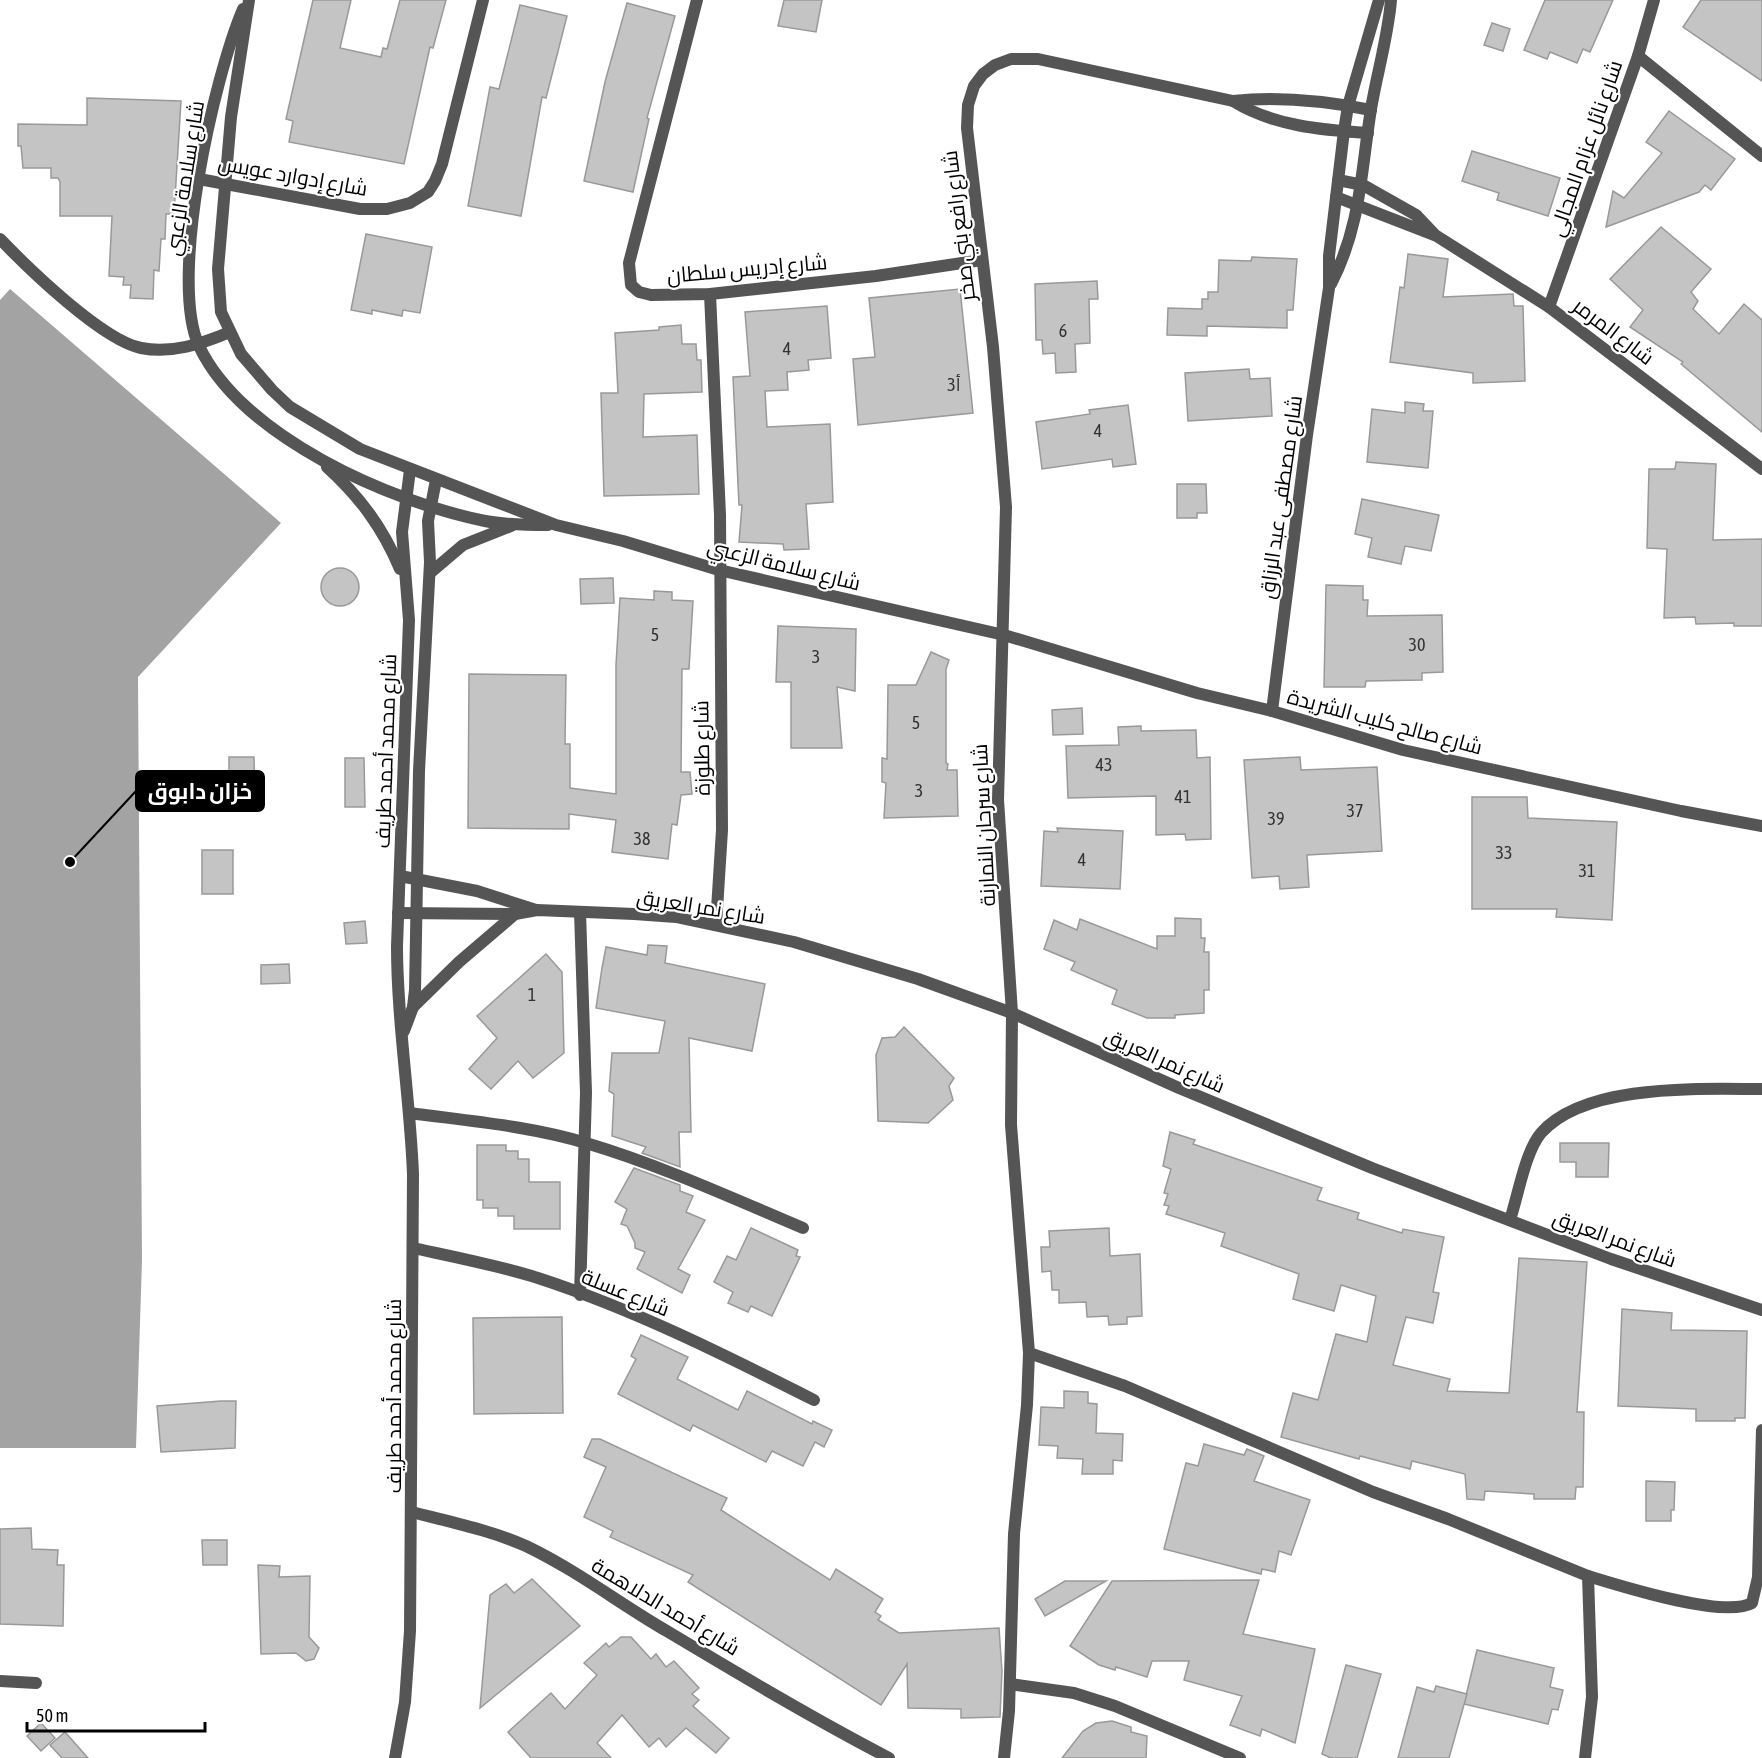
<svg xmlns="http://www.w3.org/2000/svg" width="1762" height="1758" font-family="'Asap Condensed',Cairo,sans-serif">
<rect width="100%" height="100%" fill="#fff"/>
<path fill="#a3a3a3" d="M10 289 281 523 138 677 142 1260 136 1448H0V300Z"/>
<g fill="#c4c4c4" stroke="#999" stroke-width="1.5">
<path d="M313 0H351L340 48 381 57 383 48 387 49 400 0H446L433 48 430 47 404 164 289 142 293 121 286 119Z"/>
<path d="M784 0H822L816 32 778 26Z"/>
<path d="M1545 0H1613L1590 52 1583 49 1577 63 1550 52 1547 59 1524 50Z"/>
<path d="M1701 0H1762V81L1683 27Z"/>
<path d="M627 3 675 16 647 118 649 119 633 192 584 181 605 82Z"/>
<path d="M520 5 567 16 546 98 542 97 521 216 468 206 490 87 499 89Z"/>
<path d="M1492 23 1510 29 1503 51 1484 45Z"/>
<path d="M87 98 181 101 174 214H166L165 239H161L159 271 154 270 153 299 130 298 131 285H123L124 277 109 276 112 216H60V182L58 178H51V168H23L21 146H18V124L87 125Z"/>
<path d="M1669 111 1735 159 1711 190 1705 185 1699 192 1606 227 1613 191 1624 198 1662 153 1646 142Z"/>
<path d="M1472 151 1560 178 1548 216 1497 200 1499 193 1462 181Z"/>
<path d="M1661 227 1711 269 1691 292 1698 301 1693 309 1719 334 1744 304 1762 320V432L1681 364 1683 362 1630 327 1643 310 1610 279Z"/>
<path d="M366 234 432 247 420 313 403 310 402 316 372 310V314L351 310Z"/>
<path d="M1408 254 1448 259 1443 297 1513 294 1514 306H1523L1525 381 1473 383V373L1390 362 1400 287 1404 288Z"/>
<path d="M1252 257 1297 259 1293 310H1287V328L1207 326V336L1167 335 1168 308 1202 309V299H1208V292H1218L1219 260 1251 261Z"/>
<path d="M1097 281 1098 299H1089L1090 343 1075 344 1076 372 1056 373 1055 353 1043 354 1042 340H1036L1035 284Z"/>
<path d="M960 289 973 413 858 425 853 359 875 357 869 298Z"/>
<path d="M827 306 831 358 808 360 809 370 787 372 788 390 765 391 767 427 830 424 833 502 806 504 809 549 784 550 783 544 739 542 742 505H739L733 377 750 376 745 312Z"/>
<path d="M681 325 682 344H696L697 360H701L702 392 644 394 643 437 697 435 699 494 604 496 601 393H618L615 333 659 330V327Z"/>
<path d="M1249 369 1250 379 1270 378 1272 416 1188 421 1185 373Z"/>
<path d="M1405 402 1424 404 1423 411H1433L1428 468 1367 462 1372 409 1405 413Z"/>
<path d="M1128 405 1136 464 1113 467 1112 459 1042 469 1036 422 1090 414 1089 410Z"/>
<path d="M1676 462 1716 464 1713 540 1762 539V626H1734V623L1696 624 1695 617 1664 618 1667 549 1647 548 1649 469H1675Z"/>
<path d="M1177 484H1206L1207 513H1197V518H1177Z"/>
<path d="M1362 499 1439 515 1431 551 1405 546 1401 564 1368 557 1372 538 1355 534Z"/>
<circle cx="340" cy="587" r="19"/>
<path d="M613 578 614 603 581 604 580 579Z"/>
<path d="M1326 585 1363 586V600H1368L1367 616 1442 615 1443 672 1422 673V680L1366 681 1365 687H1324Z"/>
<path d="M654 591 672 592V600L693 601 689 669H682L681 772H690L692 794 681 795 677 825 672 824 668 859 612 852 616 820 569 814V829L468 828 469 674 566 675 565 744H570V788L616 794V665L620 598 654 600Z"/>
<path d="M778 626 856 629 855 691 837 687 842 748H791V682H776Z"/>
<path d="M931 652 949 660 946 669V763L948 764 947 770H957L958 816 884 818 886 783 882 782V758L887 759 888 685H916Z"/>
<path d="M1082 708 1083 734 1053 735 1052 710Z"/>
<path d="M1141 726V731L1196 730 1197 758 1210 757 1211 839 1186 840 1185 834 1156 835V796L1068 798 1066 746 1119 745 1118 727Z"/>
<path d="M229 757H254L255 794 229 795Z"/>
<path d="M1300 757 1301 770 1377 767 1382 851 1307 855 1309 887 1280 889 1279 876 1252 878 1244 760Z"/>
<path d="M345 758H364L365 807H345Z"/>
<path d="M1472 797H1527L1528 818 1617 822 1612 920 1556 917 1557 909H1472Z"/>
<path d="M1057 828 1123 831 1120 889 1041 886 1044 831 1058 832Z"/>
<rect x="202" y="850" width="31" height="44"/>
<path d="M1175 918 1201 919V938H1205L1204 952H1209V990H1204V1013L1175 1015V1018H1147L1112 1004 1117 990 1071 970 1075 962 1044 949 1054 920 1077 930 1080 919 1157 949V936H1175Z"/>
<path d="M365 921 367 943 346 944 344 923Z"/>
<path d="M648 945 667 946 665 963 765 984 752 1051 689 1038 691 1132H679L680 1167 642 1153 646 1147 612 1136 614 1094 609 1091 612 1053H659L665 1021 596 1008 602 968 606 947 647 955Z"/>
<path d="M546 954 562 972 564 1053 533 1078 518 1061 491 1089 469 1069 497 1038 477 1016Z"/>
<path d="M289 964 290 983 261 984V965Z"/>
<path d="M904 1027 954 1078 949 1086 953 1100 928 1123 878 1121 876 1055 882 1038 895 1037Z"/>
<path d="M1170 1132 1195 1140 1193 1144 1322 1188 1317 1200 1359 1213 1357 1219 1402 1233 1403 1229 1444 1237 1433 1292 1439 1293 1433 1323 1406 1317 1393 1365 1450 1379 1447 1391 1509 1393 1519 1258 1587 1262 1577 1412H1584L1583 1487H1576L1575 1499H1534V1494L1485 1491 1484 1500 1467 1499 1465 1474 1412 1461 1410 1469 1360 1456 1359 1459 1281 1437 1293 1393 1318 1400 1336 1334 1367 1342 1376 1296 1341 1285 1334 1311 1293 1299 1299 1274 1221 1246 1225 1233 1166 1214 1169 1206 1164 1205 1168 1194 1164 1193 1171 1169 1163 1166Z"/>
<path d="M1560 1143H1609L1608 1177H1576V1162H1560Z"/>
<path d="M477 1145H506V1151H518V1159H529V1182H560V1229H514V1216H498V1208H483V1200H477Z"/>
<path d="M634 1168 680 1185V1191L693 1196 686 1212 705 1220 678 1269 690 1275 682 1293 637 1269 645 1252 635 1248V1243L627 1226 621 1224 627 1209 615 1202Z"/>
<path d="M751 1228 798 1250 796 1256 800 1257 772 1316 751 1306 748 1312 728 1303 733 1292 714 1282 727 1256 736 1260Z"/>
<path d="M1109 1228 1110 1256 1140 1254 1142 1316 1127 1317V1324L1109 1325 1108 1316 1087 1317 1086 1302 1059 1303V1290H1052L1051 1271 1042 1272 1041 1247H1050L1049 1231Z"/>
<path d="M1622 1309 1672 1313 1671 1330 1747 1331 1745 1418H1735V1421H1696V1409L1618 1406Z"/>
<path d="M562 1317 563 1413 474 1414 473 1318Z"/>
<path d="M641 1335 688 1357 677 1379 738 1410 747 1391 812 1424 813 1421 832 1430 824 1447 815 1442 803 1466 772 1451 766 1462 693 1425 690 1431 618 1394 636 1359 631 1356Z"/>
<path d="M1064 1391 1088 1392V1403L1097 1404 1096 1433 1123 1434 1122 1461 1113 1460V1474H1082L1083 1459 1057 1458 1058 1446 1039 1445 1041 1407 1064 1408Z"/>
<path d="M221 1401H236L235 1448 161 1452 157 1406Z"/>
<path d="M592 1439H600L727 1498 721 1510 830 1580 836 1569 883 1599 875 1612 881 1616 878 1620 899 1633 999 1628 1002 1671 1000 1717 961 1718V1709L908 1708 907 1664 881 1705 688 1582 693 1575 610 1537 613 1531 584 1517 606 1467 584 1457Z"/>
<path d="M1204 1444 1244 1455 1247 1449 1264 1456 1254 1481 1310 1500 1291 1555 1279 1551 1275 1572 1262 1569 1261 1574 1164 1549 1186 1463 1198 1466Z"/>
<path d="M1646 1481 1675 1482 1674 1510H1671V1521H1646Z"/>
<path d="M31 1528 32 1549 58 1550 57 1565H64L63 1626 0 1624V1529Z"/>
<path d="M202 1540H227V1565H203Z"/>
<path d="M258 1565 280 1566 279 1577 310 1576 309 1637 319 1648 314 1659 306 1661 296 1653 261 1654Z"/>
<path d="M532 1579 580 1626 480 1708 490 1595 506 1584 514 1593Z"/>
<path d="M1259 1580 1243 1634 1315 1649 1295 1743 1262 1729 1260 1736 1230 1725 1242 1696 1184 1680 1189 1661H1152L1147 1677 1116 1667 1115 1670 1099 1665 1070 1646 1112 1581Z"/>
<path d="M1065 1581H1106L1045 1616 1035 1599Z"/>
<path d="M621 1637H631L651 1659 656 1654 666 1667 674 1661 699 1688 692 1694 699 1700 693 1706 729 1738 716 1753 686 1728 666 1747 659 1738 649 1747 622 1715 597 1743 611 1758H531L508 1732 551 1693 565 1709 597 1675 584 1663 606 1643 609 1647Z"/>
<path d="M1477 1650 1554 1668 1550 1687 1563 1690 1558 1710 1552 1709 1548 1724 1464 1704Z"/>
<path d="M1346 1665 1381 1674 1357 1758H1331L1322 1754Z"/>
<path d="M1436 1686 1467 1694 1449 1758H1398L1417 1687 1434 1692Z"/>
<path d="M1112 1721 1131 1727V1732L1147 1736 1146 1758H1062L1083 1731 1096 1723Z"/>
<path d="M41 1723 55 1738 41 1751 27 1736Z"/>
<path d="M65 1732 88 1758H62L50 1745Z"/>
</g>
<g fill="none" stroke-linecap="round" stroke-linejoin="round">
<g stroke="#555" stroke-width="12">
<path d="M249 0 231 117 218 269 221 312 241 354 272 390 290 407 360 449 556 525 623 541 719 570 1004 635 1197 693 1272 711 1403 750 1681 811 1762 826"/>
<path d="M697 0 629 263 631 285 639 292 651 295 710 294 876 276 982 260"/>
<path d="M243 9C214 77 168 279 199 346 242 437 391 502 485 521 506 525 527 525 548 525"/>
<path d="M1638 56 1762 156"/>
<path d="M1233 101C1273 126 1322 130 1368 133"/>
<path d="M199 179 360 209H387L410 203 428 192 435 181 442 164 483 0"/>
<path d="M1338 180 1363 185 1416 215 1435 235 1549 307 1762 469"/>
<path d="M1336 197 1434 235"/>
<path d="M0 239C29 269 102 340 141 348 172 354 201 344 230 332"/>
<path d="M1331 284C1361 226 1361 171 1371 109 1377 73 1388 37 1391 0"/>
<path d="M710 294 720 515 722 830 716 925"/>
<path d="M1549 307 1638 56 1654 0"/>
<path d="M327 467C360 497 383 528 400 569"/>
<path d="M430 573 463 545 511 526"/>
<path d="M1272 711 1307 435 1329 288V256L1344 131 1348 106 1379 0"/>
<path d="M400 876 477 891 536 910"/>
<path d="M580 912 586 1093 580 1295"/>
<path d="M398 913 515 914 537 910 634 914 676 917 794 942 918 979 1012 1013 1179 1088 1372 1168 1611 1259 1762 1310"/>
<path d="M413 1007 459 962 515 914"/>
<path d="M404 1031 413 1007 415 990 419 771 430 562 428 521 436 480"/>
<path d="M410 1113C469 1121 530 1126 586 1143 660 1165 732 1198 803 1228"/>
<path d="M1510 1220C1518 1196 1525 1152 1541 1133 1585 1083 1700 1089 1762 1089"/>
<path d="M413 1248C455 1257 497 1265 538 1278 633 1309 725 1355 814 1400"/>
<path d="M1029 1353 1125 1386 1373 1492 1448 1519 1588 1576 1592 1697 1585 1758"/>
<path d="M412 1512C450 1522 490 1530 526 1546 572 1568 612 1598 655 1624 732 1670 810 1717 889 1758"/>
<path d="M1588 1576C1621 1586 1724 1619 1752 1603L1758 1577 1762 1430"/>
<path d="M0 1681 36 1683"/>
<path d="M1010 1684 1074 1693 1115 1706 1240 1758"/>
<path d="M395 1758 405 1702 410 1631 413 1174C410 1098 397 1022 397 946L409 620 402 532 410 470"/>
<path d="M1004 1758 1009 1711 1014 1534 1027 1405 1029 1353 1011 1125 1012 1013 998 800 1006 507 993 347 967 128 968 105 974 86 983 74 995 65 1011 59H1038L1233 101C1279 96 1326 101 1371 110"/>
</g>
</g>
<g text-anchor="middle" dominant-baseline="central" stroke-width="4.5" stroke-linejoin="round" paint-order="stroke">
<g font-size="18" fill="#313131">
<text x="1063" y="330">6</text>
<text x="787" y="348">4</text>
<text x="954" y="384">3أ</text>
<text x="1098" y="430">4</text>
<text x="655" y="634">5</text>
<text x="1417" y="644">30</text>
<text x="816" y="656">3</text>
<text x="916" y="722">5</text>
<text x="1104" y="764">43</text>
<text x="919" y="790">3</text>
<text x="1183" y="796">41</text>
<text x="1355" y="810">37</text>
<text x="1276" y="818">39</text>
<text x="642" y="838">38</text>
<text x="1504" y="852">33</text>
<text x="1082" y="859">4</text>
<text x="1587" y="870">31</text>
<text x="532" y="994">1</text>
</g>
<g font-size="21" fill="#000" stroke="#fff">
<text transform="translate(1585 148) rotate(-71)">شارع نائل عزام المجالي</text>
<text transform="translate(293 175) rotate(10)">شارع إدوارد عويس</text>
<text transform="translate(184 178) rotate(-81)">شارع سلامة الزعبي</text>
<text transform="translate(958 226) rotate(-97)">شارع رافع بني صخر</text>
<text transform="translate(747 268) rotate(-5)">شارع إدريس سلطان</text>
<text transform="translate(1614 331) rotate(37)">شارع المرمر</text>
<text transform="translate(1280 497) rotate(-82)">شارع مصطفى عبد الرزاق</text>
<text transform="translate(784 564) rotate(14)">شارع سلامة الزعبي</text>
<text transform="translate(1385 721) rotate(15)">شارع صالح كليب الشريدة</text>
<text transform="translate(701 748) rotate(-91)">شارع طلوزة</text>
<text transform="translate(385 751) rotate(-88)">شارع محمد أحمد طريف</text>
<text transform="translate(983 825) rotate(-93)">شارع سرحان النمارنة</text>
<text transform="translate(701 906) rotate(9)">شارع نمر العريق</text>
<text transform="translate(1165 1060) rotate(24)">شارع نمر العريق</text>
<text transform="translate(1615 1238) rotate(20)">شارع نمر العريق</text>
<text transform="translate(626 1292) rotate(22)">شارع عسلة</text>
<text transform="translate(393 1396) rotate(-90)">شارع محمد أحمد طريف</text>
<text transform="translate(666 1606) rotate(31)">شارع أحمد الدلاهمة</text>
</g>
</g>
<path fill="none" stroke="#000" stroke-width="2" d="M70 862L136 791"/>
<circle fill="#000" stroke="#fff" stroke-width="2" cx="70" cy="862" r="6"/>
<rect fill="#000" stroke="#000" stroke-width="2" x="136" y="771" width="128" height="40" rx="6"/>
<g font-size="22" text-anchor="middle" font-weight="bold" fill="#fff">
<text x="200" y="799">خزان دابوق</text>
</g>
<path d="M27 1722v9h178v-9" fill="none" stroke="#000000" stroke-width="3"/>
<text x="36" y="1722" font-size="18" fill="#000000" stroke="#ffffff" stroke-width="4.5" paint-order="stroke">50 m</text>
</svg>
